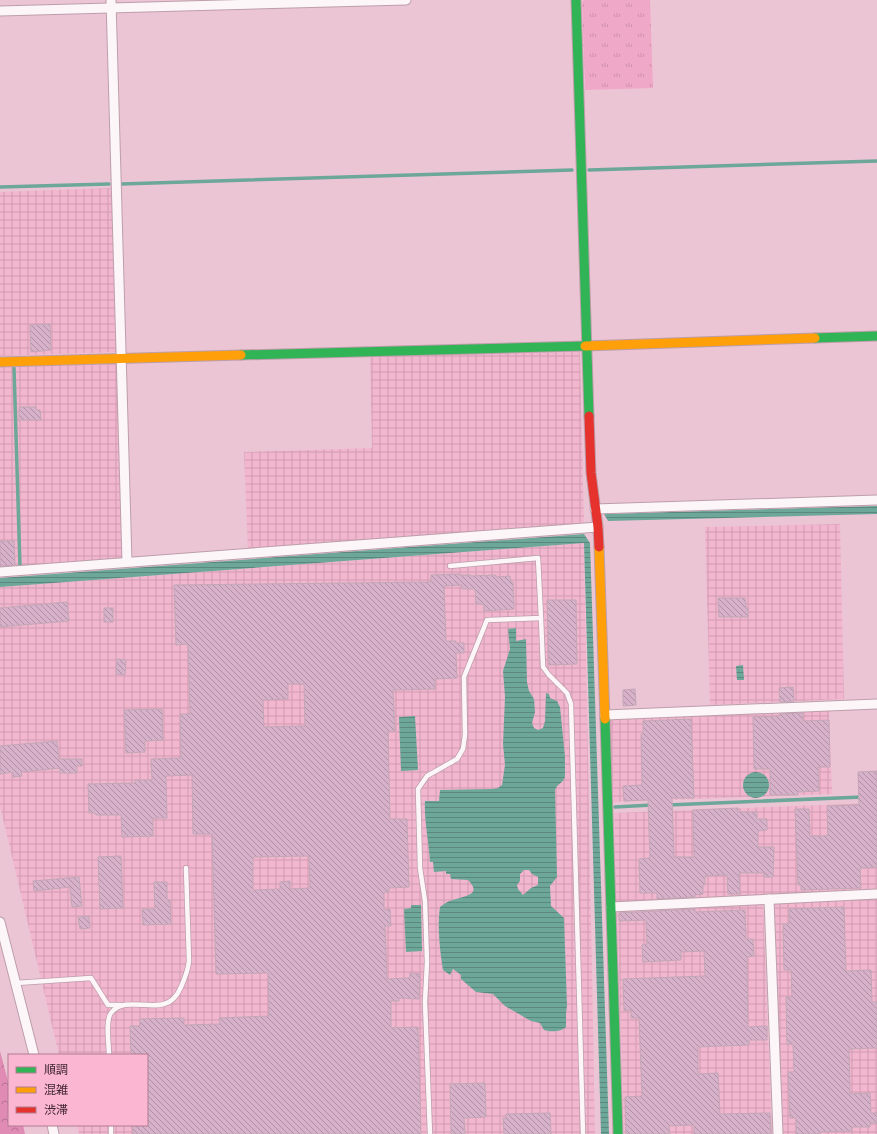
<svg xmlns="http://www.w3.org/2000/svg" width="877" height="1134" font-family="'DM Sans','Noto Sans JP',sans-serif">
<defs>
<pattern id="industrial-grid" width="8" height="8" patternUnits="userSpaceOnUse"><rect width="8" height="8" fill="#f2b6ce"/><path d="M0 4h8M4 0v8" fill="none" stroke="#d19cb1"/></pattern>
<pattern id="grass-tufts" width="24" height="20" patternUnits="userSpaceOnUse"><rect width="24" height="20" fill="#efa8c7"/><path d="M3 7l-1-3M5 7V3M7 7l1-3M15 17l-1-3M17 17v-4M19 17l1-3" fill="none" stroke="#ce90ab"/></pattern>
<pattern id="forest-crowns" width="20" height="18" patternUnits="userSpaceOnUse"><rect width="20" height="18" fill="#e08bb3"/><path d="M2 6a3 3 0 1 1 6 0M12 15a3 3 0 1 1 6 0" fill="none" stroke="#b77192"/></pattern>
<pattern id="water-rules" width="6" height="5" patternUnits="userSpaceOnUse"><rect width="6" height="5" fill="#6ca79a"/><path d="M0 2.5h6" fill="none" stroke="#5a887e"/></pattern>
<pattern id="building-back-hatch" width="6" height="6" patternUnits="userSpaceOnUse"><rect width="6" height="6" fill="#d7b1c9"/><path d="M-1 5l2 2M0 0l6 6M5-1l2 2" fill="none" stroke="#b090a4"/></pattern>
</defs>
<rect width="100%" height="100%" fill="#ecc5d5"/>
<g fill="url(#industrial-grid)">
<path d="M112 188 117 352 0 356V192Z"/>
<path d="M580 352 584 524 248 551 244 452 372 448 370 356Z"/>
<path d="M117 364 123 555 120 561 0 569V367Z"/>
<path d="M840 524 844 699 710 705 705 527Z"/>
<path d="M584 543 595 1134H79L77 1125H147V1055H59L0 806V587Z"/>
<path d="M829 710 832 794 613 802 610 718Z"/>
<path d="M877 803V890L616 902 614 813Z"/>
<path d="M877 899V1134H782L774 903Z"/>
<path d="M763 904 772 1134H624L617 910Z"/>
</g>
<path fill="url(#grass-tufts)" d="M584 0H650L653 88 585 90 582 2Z"/>
<path fill="url(#forest-crowns)" d="M0 1051 9 1085V1125H23L25 1134H0Z"/>
<g fill="url(#water-rules)" fill-rule="evenodd">
<path d="M877 506V514L608 521 604 514Z"/>
<path d="M584 534 590 543 609 1134H601L584 543 0 587V578Z"/>
<path d="M516 628V641L526 639 527 682 529 691 534 699 535 712 532 723 534 728 538 730 543 728 545 721 546 693 549 694 550 698 557 701 560 707 565 757V777C563 783 557 784 555 790L557 877 550 886 551 906 564 918 567 1006 566 1013V1027C561 1032 551 1032 544 1030L540 1023 531 1021 505 1006 493 994 476 992 461 979V975L453 969 450 975 443 970C440 951 437 926 440 907 444 904 448 901 453 900 464 896 483 895 468 880L451 879 450 874H446V871L434 872 433 862H430C429 842 424 821 425 801H439L440 790 492 789 498 788 502 785 505 765 503 744 505 697 503 671 510 649 508 629ZM524 870H529L532 874 538 877V885L531 888 523 895 518 889 517 885 520 881V874Z"/>
<path d="M743 665 744 680H737L736 666Z"/>
<path d="M415 716 418 770 401 771 399 717Z"/>
<circle cx="756" cy="785" r="13"/>
<path d="M411 905H421L422 951 406 952 404 909 411 908Z"/>
</g>
<g fill="none" stroke-linecap="round" stroke-linejoin="round">
<g stroke="#6ca79a" stroke-width="3.5">
<path d="M589 170 877 161"/>
<path d="M121 184 572 170"/>
<path d="M0 187 109 184"/>
<path d="M14 368 20 567"/>
<path d="M668 805 862 797"/>
<path d="M615 807 652 805"/>
</g>
</g>
<g fill="url(#building-back-hatch)" stroke="#c3a7b7" fill-rule="evenodd">
<path d="M50 324 51 350 31 352 30 325Z"/>
<path d="M19 407H36V410H40L41 420H19Z"/>
<path d="M0 541H14L15 565 0 566Z"/>
<path d="M459 574V575H471V576L496 575V577L510 576 511 582H513L514 609 484 611V604H476L475 589H462V585L444 586 446 641H456V643H464V653H456L457 678 435 679V689L393 690 395 731H388L390 819H407L409 887 389 888V892H384V910L390 909 391 926H385L387 979 410 978V973L420 974 419 999 399 998V1001H391V1028L418 1027 421 1134H133L132 1125H147V1055H131L130 1026H140V1019L184 1018V1025L220 1024 219 1018 269 1016 268 973 216 974 212 834H193L192 775 166 776 167 818H153V836L122 837 121 815H96L95 813H89L88 784 135 783V780H152L151 759 181 758 180 714H190L188 644 176 645 174 585 431 582V575ZM288 684H304L305 726 264 727 263 700 288 699ZM309 856 310 888 290 889V881L280 882V889L253 890V857Z"/>
<path d="M718 598H745L746 608H748V617H719Z"/>
<path d="M547 600H576L577 664 549 665Z"/>
<path d="M67 602 69 621 0 627V608Z"/>
<rect x="104" y="608" width="9" height="14"/>
<path d="M117 659 126 660 125 675 116 674Z"/>
<path d="M793 687 794 701 780 702 779 688Z"/>
<path d="M635 689 636 705 623 706V690Z"/>
<path d="M162 709 163 740 145 741V752L126 753 124 710Z"/>
<path d="M803 713V721L829 720 830 767H818L819 791 798 792V795H770V769H754L753 717 780 716V714Z"/>
<path d="M691 719 694 798H672L674 857H694L693 810 738 808V812H757V819H767V830L758 831V847H774L773 877H764V873H739L740 894H728L727 875 705 876V885H703V894L695 895V897L657 899V893H640L639 859 650 858 648 800 624 801 623 786 642 785 641 734H643V721Z"/>
<path d="M57 741 59 759H82V766H77V773H60V768L21 772 22 776 13 777V772L0 774V746Z"/>
<path d="M877 771V867L860 868 861 888 801 890V885H798L795 809H809L810 836H828L827 806 859 805 858 772Z"/>
<path d="M121 856 123 908 100 909 98 857Z"/>
<path d="M79 877 82 906 72 907 70 887 34 891 33 881Z"/>
<path d="M154 882H167V900H170L171 924 143 925 142 909H155Z"/>
<path d="M844 907 846 971 871 970 872 1002H877V1048L849 1049 850 1094 870 1093 871 1113H877V1123H870V1127H851L852 1131 819 1132V1134H796V1118H790L788 1072H794L793 1044H787L786 997H792L791 970H784L783 924H789V909Z"/>
<path d="M695 909V912L745 910 746 939H753L754 956 747 957 748 1027 767 1026V1040H749V1045L698 1047V1074L718 1073 720 1114 770 1113 771 1134H694V1125L669 1126 670 1134H626L625 1097 642 1096 639 1018H631V1010L624 1011 623 979 705 976 704 951 681 952V960L643 962 642 945 647 944 646 920 619 921V913Z"/>
<path d="M89 916 90 928 80 929 78 917Z"/>
<path d="M485 1083 486 1117 464 1118 465 1134H451L450 1084Z"/>
<path d="M550 1113 551 1134H504L503 1118H506V1114Z"/>
</g>
<g fill="none" stroke-linecap="round" stroke-linejoin="round">
<defs>
<g id="lane">
<path d="M541 618 543 667 549 675 567 693 571 704 583 1134"/>
<path d="M16 983 91 978 108 1005H121"/>
<path d="M109 1055C109 1044 105 1021 111 1013 123 997 148 1009 164 1004 172 1002 178 994 181 987 185 978 188 971 189 961L186 868"/>
<path d="M111 1125V1134"/>
<path d="M430 1134 425 1002 427 962 425 901 420 868 418 789 427 776 457 759 463 749 465 735 464 677 487 620 541 618 538 558 450 566"/>
</g>
<g id="street">
<path d="M111 0 127 562"/>
<path d="M0 11 406 0"/>
<path d="M595 509 877 500"/>
<path d="M0 572 598 527"/>
<path d="M605 715 877 704"/>
<path d="M769 899 778 1134"/>
<path d="M611 907 877 894"/>
<path d="M0 922 34 1055"/>
<path d="M52 1125 54 1134"/>
</g>
<g id="fast">
<path d="M576 0 589 416"/>
<path d="M815 338 877 336"/>
<path d="M241 355 585 346"/>
<path d="M605 719 618 1134"/>
</g>
<g id="slow">
<path d="M585 346 815 338"/>
<path d="M0 362 241 355"/>
<path d="M599 547 605 719"/>
</g>
<path id="jam" d="M589 416 591 473 598 527 599 547"/>
</defs>
<use href="#lane" stroke="#bd9eab" stroke-width="6"/>
<use href="#street" stroke="#bd9eab" stroke-width="11"/>
<use href="#fast" stroke="#bd9eab" stroke-width="11"/>
<use href="#slow" stroke="#bd9eab" stroke-width="11"/>
<use href="#jam" stroke="#bd9eab" stroke-width="11"/>
<use href="#lane" stroke="#fcf6f9" stroke-width="4.5"/>
<use href="#street" stroke="#fcf6f9" stroke-width="9"/>
<use href="#fast" stroke="#30b455" stroke-width="9"/>
<use href="#slow" stroke="#ff9f0a" stroke-width="9"/>
<use href="#jam" stroke="#e5322d" stroke-width="9"/>
</g>
<rect x="8" y="1054" width="140" height="72" fill="#fbb6d2" stroke="#b17c92"/>
<rect x="16" y="1067" width="20" height="6" fill="#30b455" stroke="#b17c92"/>
<text x="44" y="1074" font-size="12" fill="#412632">順調</text>
<rect x="16" y="1087" width="20" height="6" fill="#ff9f0a" stroke="#b17c92"/>
<text x="44" y="1094" font-size="12" fill="#412632">混雑</text>
<rect x="16" y="1107" width="20" height="6" fill="#e5322d" stroke="#b17c92"/>
<text x="44" y="1114" font-size="12" fill="#412632">渋滞</text>
</svg>
